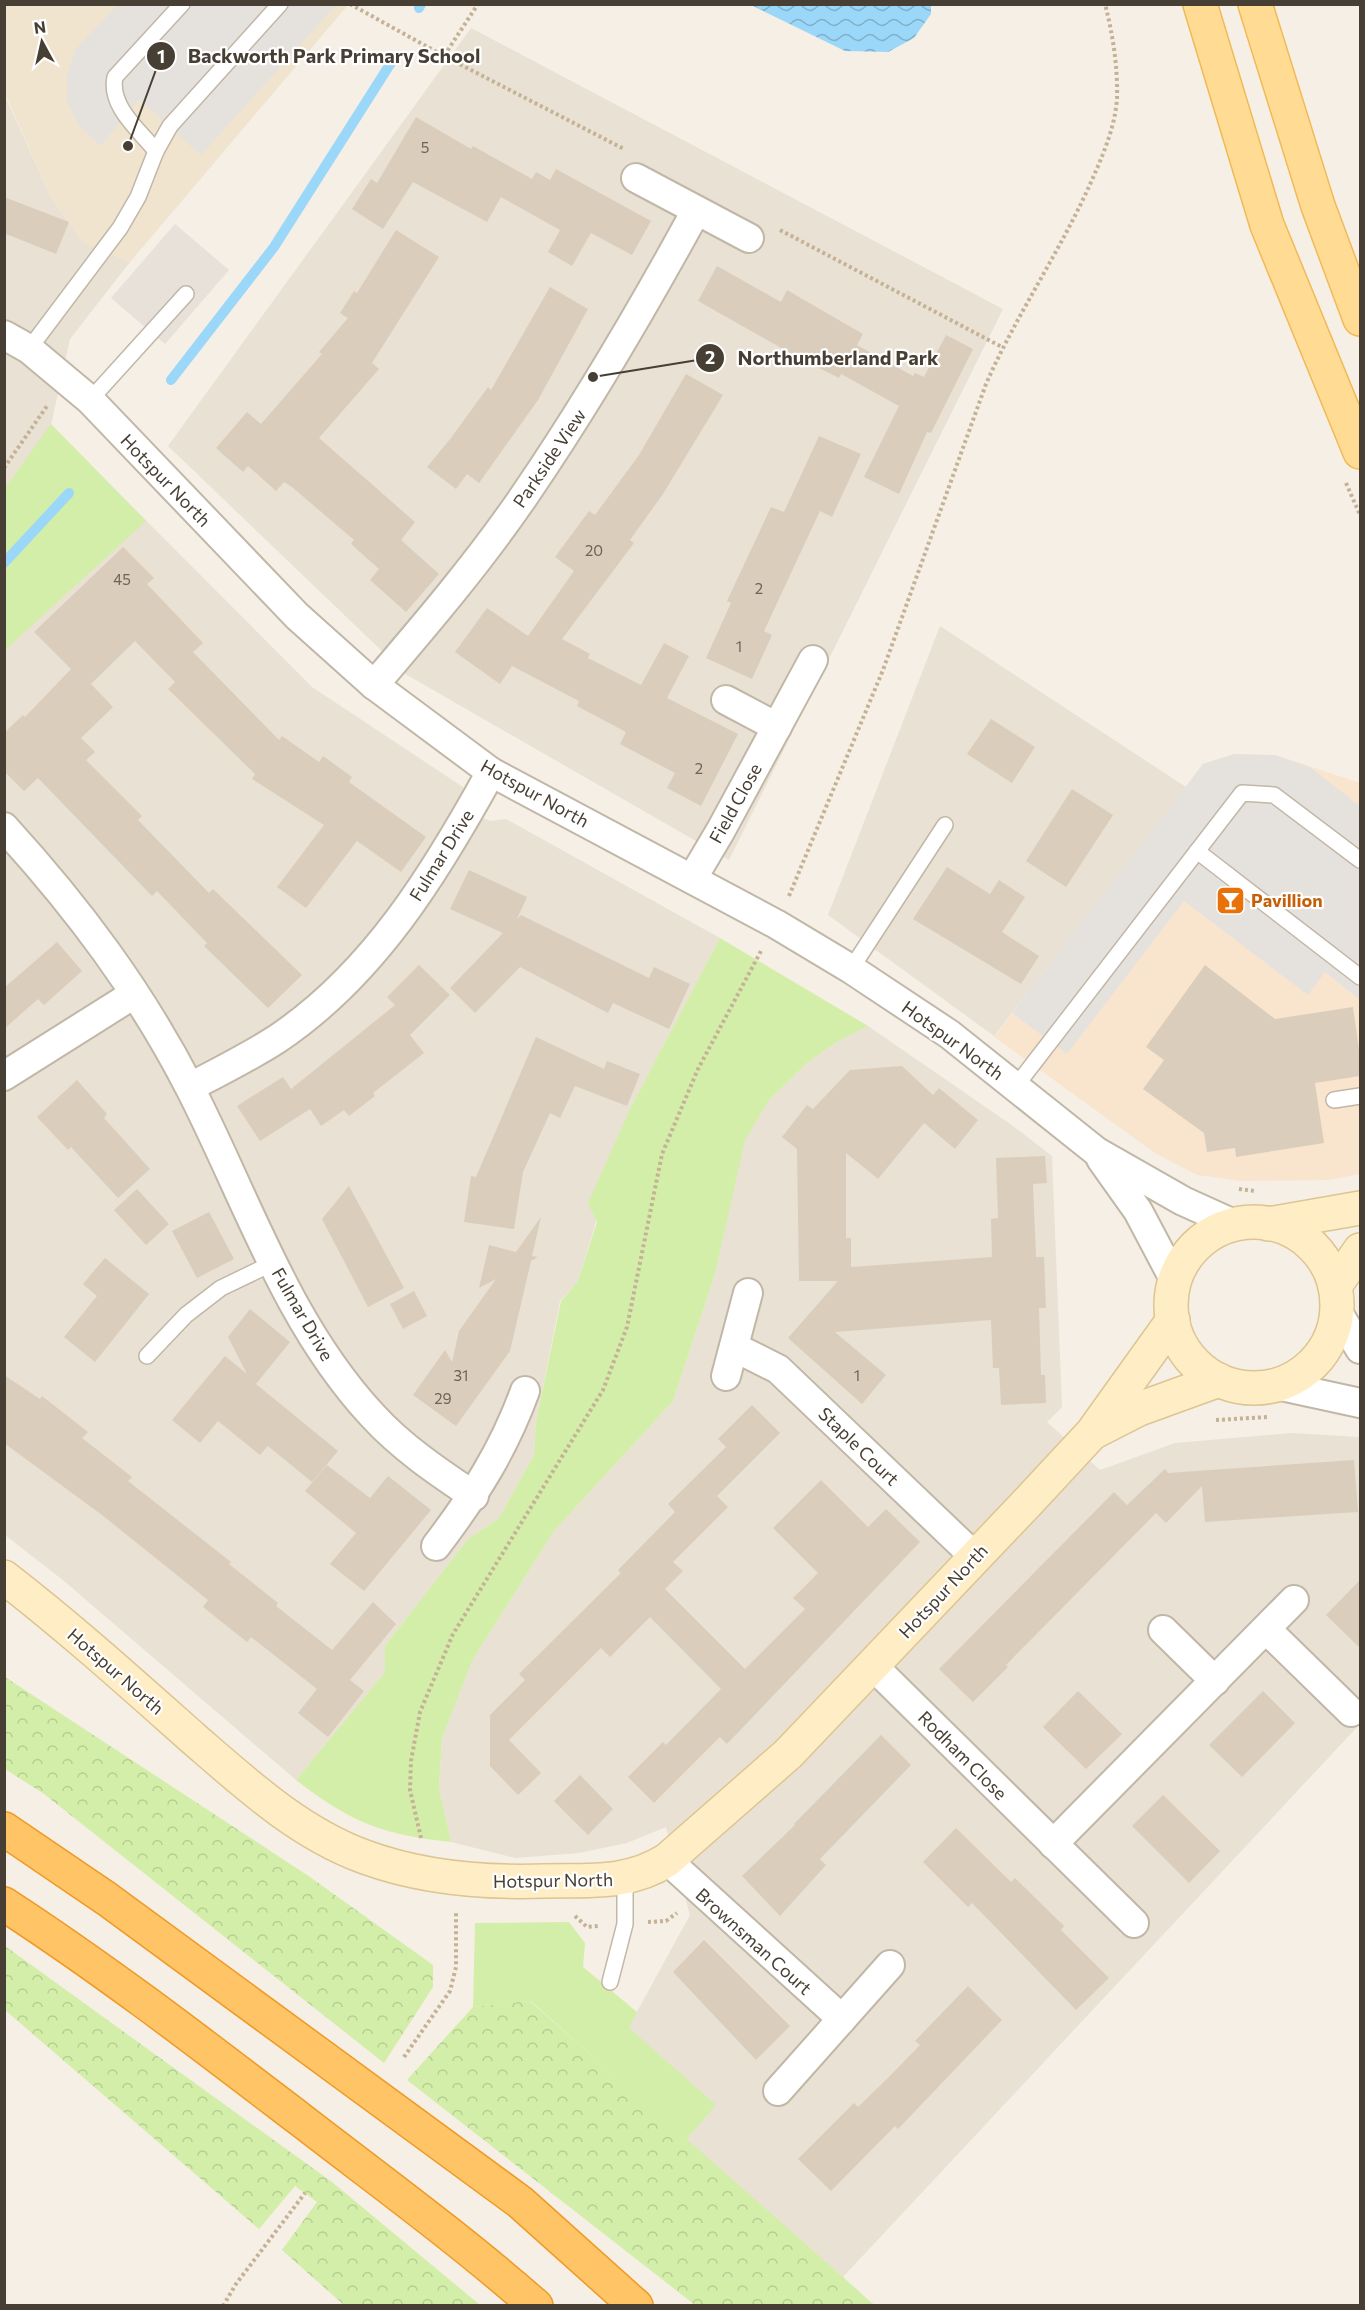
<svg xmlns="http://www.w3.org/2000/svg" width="1365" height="2310" font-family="Commissioner,sans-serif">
<defs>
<pattern id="forest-crowns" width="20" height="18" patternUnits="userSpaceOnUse" patternTransform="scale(1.5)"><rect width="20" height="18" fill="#d3eea9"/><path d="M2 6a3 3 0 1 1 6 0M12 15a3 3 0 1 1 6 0" fill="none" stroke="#b7cd92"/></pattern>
<pattern id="water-waves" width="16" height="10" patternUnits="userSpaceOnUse" patternTransform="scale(1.5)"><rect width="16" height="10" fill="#9bd7f8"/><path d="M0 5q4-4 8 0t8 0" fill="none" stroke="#80b0ca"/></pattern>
</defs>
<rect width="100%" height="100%" fill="#f5efe5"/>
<g fill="#e9e1d3">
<path d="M471 28 1003 309 729 860 407 675 168 446Z"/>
<path d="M4 94 52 199 83 242 130 262 70 339 51 425 312 687 463 787 465 810 490 821 506 819 720 938 631 1107 578 1281 560 1301 536 1422 534 1455 499 1518 467 1540 385 1646V1672L296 1780 64 1581 5 1535Z"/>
<path d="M940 626 1186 787 994 1036 828 915Z"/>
<path d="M868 1026 1013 1126 1052 1156 1062 1407 1047 1422 1100 1470 1175 1443 1293 1433 1360 1437V1724L843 2277 686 2140 715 2105 628 2028 690 1915 666 1827 627 1843 579 1853 515 1858 451 1842 439 1788 442 1738 473 1659 554 1531 673 1401 715 1274 744 1140 769 1100 807 1063 835 1043Z"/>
</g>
<path fill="#f9e5ce" d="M1234 754 1275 755 1360 783V1174L1328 1180 1241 1181 1197 1175 1155 1153 994 1037 1203 764Z"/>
<path fill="#e7e1da" d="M175 224 229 270 165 344 111 298Z"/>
<path fill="#f0e4ce" d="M4 5H348L130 262 83 242 52 199 5 94Z"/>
<g fill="#d3eea9">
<path d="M51 424 146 521 5 650V488Z"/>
<path d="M720 938 868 1026 835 1043 807 1063 769 1100 745 1140 715 1274 673 1401 554 1531 473 1659 442 1738 439 1788 451 1842C383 1835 350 1822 296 1780L385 1672V1646L467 1540 499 1518 534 1455 536 1422 561 1301 578 1281 597 1222 588 1203 631 1107Z"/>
<path d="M569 1922 585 1943 583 1967 637 2012 629 2028 716 2105 686 2140 531 2001 473 2007 475 1923Z"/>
</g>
<g fill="url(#forest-crowns)">
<path d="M5 1677 310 1877 433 1965V1987L384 2063 44 1794 5 1769Z"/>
<path d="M5 1946 332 2182 480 2305H344L282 2250 317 2202 295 2186 259 2229 5 2010Z"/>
<path d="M530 2001 843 2277 874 2305H695L407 2080 473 2007Z"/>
</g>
<g fill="#e5e2de">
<path d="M117 5H336L201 155 139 99 101 146 78 125 67 101V75L76 49Z"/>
<path d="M1234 754 1275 755 1310 767 1360 806V1000L1325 972 1308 995 1184 901 1067 1054 1012 1013 1203 764Z"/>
</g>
<path fill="url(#water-waves)" d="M751 5 931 4V14L914 38 888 52 845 51Z"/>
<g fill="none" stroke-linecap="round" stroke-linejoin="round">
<g stroke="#9bd7f8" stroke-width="10">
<path d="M419 8 421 4"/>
<path d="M171 380 274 247 394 58"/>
<path d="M4 563 69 493"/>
</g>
</g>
<g fill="#dbcdbc">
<path d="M416 117 471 149 473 146 532 179 536 172 550 180 556 169 651 221 632 255 591 233 572 266 548 252 560 230 501 197 487 222 413 182 383 229 352 209 371 179 377 183Z"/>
<path d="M4 197 69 222 56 254 4 233Z"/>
<path d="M396 230 439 257 372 363 379 369 319 438 415 522 401 540 439 574 406 612 370 580 379 569 351 544 354 540 292 487 284 482 276 491 248 466 243 472 216 448 247 412 261 424 322 354 319 352 348 318 340 313 354 291 357 293Z"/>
<path d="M717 266 781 302 787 290 863 334 857 345 913 376 915 373 924 377 946 335 973 349 931 433 927 432 899 494 864 477 899 406 841 374 839 378 799 358 698 301Z"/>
<path d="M550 287 588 309 538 400 479 483 467 474 456 489 427 467 451 438 488 387 491 390Z"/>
<path d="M686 374 723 395 663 494 630 540 634 543 562 639 590 654 588 658 641 685 664 643 689 656 667 698 738 734 701 806 667 788 675 773 620 744 626 732 577 706 579 701 512 666 500 684 455 652 487 608 528 636 574 571 555 557 589 511 595 515 639 455Z"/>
<path d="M819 436 861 454 832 517 820 511 764 631 772 635 752 679 706 658 731 603 727 601 771 507 784 512Z"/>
<path d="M123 547 154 578 147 584 203 643 193 652 279 740 282 736 319 762 323 756 352 777 349 782 426 837 401 872 357 841 306 908 277 887 324 825 252 779 255 774 168 689 175 682 135 641 91 684 113 707 81 738 95 752 86 760 142 816 138 820 209 893 213 889 302 975 268 1008 204 946 207 943 157 891 152 896 38 778 24 791 4 771V733L23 715 25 717 71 669 34 632Z"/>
<path d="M991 719 1035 747 1012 783 967 754Z"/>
<path d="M1072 789 1113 815 1066 887 1026 861Z"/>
<path d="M947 867 990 894 999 880 1025 897 1002 932 1039 956 1021 984 913 919Z"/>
<path d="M469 870 527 897 517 919 521 915 649 978 654 967 690 984 669 1029 613 1003 608 1013 520 967 475 1013 450 988 503 933 450 909Z"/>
<path d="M57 942 82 971 44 1005 38 999 4 1029V988Z"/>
<path d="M419 965 450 995 410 1035 424 1053 373 1093 375 1096 349 1116 344 1110 321 1126 310 1109 260 1141 237 1106 283 1077 291 1089 395 1005 387 997Z"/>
<path d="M1205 965 1275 1019 1353 1007 1360 1057V1076L1315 1083 1324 1143 1236 1157 1235 1148 1207 1152 1204 1133 1143 1089 1164 1060 1146 1047Z"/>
<path d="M536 1037 604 1069 607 1061 640 1074 627 1106 575 1086 560 1118 550 1113 523 1172 514 1229 464 1222 471 1176 476 1177Z"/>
<path d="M902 1066 933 1095 939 1088 978 1120 955 1149 924 1123 878 1179 846 1153V1238H851V1267L992 1257 991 1219 998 1218 996 1158 1045 1156 1047 1183 1033 1184 1036 1257H1044L1046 1308H1039L1041 1375H1045L1046 1403 1001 1405 999 1368H993L991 1320 835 1332 886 1375 862 1404 788 1338 838 1281H799L797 1149 782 1137 807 1105 813 1109 850 1070Z"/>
<path d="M77 1080 107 1114 104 1118 150 1169 118 1198 71 1147 68 1150 37 1117Z"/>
<path d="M349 1186 404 1288 368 1307 322 1219Z"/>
<path d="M137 1189 169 1224 146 1245 114 1210Z"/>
<path d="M209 1212 234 1259 197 1278 172 1231Z"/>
<path d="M541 1217 532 1256 538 1257 531 1261 510 1351 456 1426 413 1395 445 1350 452 1362 459 1331 496 1279 479 1288 489 1245 516 1252Z"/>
<path d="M105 1258 149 1294 95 1362 64 1337 97 1296 83 1284Z"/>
<path d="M414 1291 427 1316 403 1329 390 1304Z"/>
<path d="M250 1309 290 1342 256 1384 338 1451 312 1482 268 1446 260 1455 218 1421 200 1443 172 1420 225 1356 247 1374 228 1337Z"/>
<path d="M4 1375 40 1399 42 1396 88 1432 82 1438 132 1477 128 1481 231 1562 229 1564 278 1603 276 1606 332 1650 373 1602 396 1624 350 1680 364 1691 328 1737 298 1713 317 1689 251 1637 247 1642 203 1607 208 1600 102 1515 4 1443Z"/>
<path d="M752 1405 780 1433 717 1496 728 1507 673 1562 683 1571 665 1589 745 1669 805 1609 793 1598 818 1573 773 1528 821 1480 868 1527 886 1509 920 1542 727 1744 720 1737 654 1803 628 1777 663 1742 666 1745 721 1689 650 1617 610 1657 601 1648 509 1740 541 1773 518 1795 490 1766V1715L525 1680 519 1674 621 1573 618 1570 675 1512 668 1504 726 1447 718 1439Z"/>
<path d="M1354 1460 1358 1512 1205 1522 1202 1486 1166 1523 1156 1513 1006 1665 1008 1667 973 1702 939 1669 1114 1492 1127 1505 1165 1469 1168 1473Z"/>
<path d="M327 1465 370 1498 388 1476 431 1510 364 1591 330 1564 356 1533 305 1491Z"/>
<path d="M1360 1580V1648L1326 1615Z"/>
<path d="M1078 1691 1122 1734 1086 1769 1043 1727Z"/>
<path d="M1263 1691 1295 1723 1242 1777 1209 1745Z"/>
<path d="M881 1735 911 1765 820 1859 826 1865 780 1916 742 1876 795 1825 794 1824Z"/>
<path d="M580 1775 613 1809 588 1835 554 1801Z"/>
<path d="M1163 1795 1220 1851 1189 1883 1132 1826Z"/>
<path d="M956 1828 1011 1882 1015 1878 1064 1926 1061 1930 1109 1978 1076 2010 972 1903 968 1907 923 1862Z"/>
<path d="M704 1940 790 2026 756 2060 673 1972Z"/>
<path d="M968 1986 1002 2020 898 2129 895 2126 831 2191 798 2159 854 2103 858 2107 889 2077 920 2045 915 2041Z"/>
</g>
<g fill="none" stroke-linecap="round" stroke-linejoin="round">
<defs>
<g id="lane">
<path d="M156 151C138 129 109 106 115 77L182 4"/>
<path d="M29 349 120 228 138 197 156 151 170 126 280 4"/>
<path d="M90 400 186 294"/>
<path d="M1197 851 1360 977"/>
<path d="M851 969 945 825"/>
<path d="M1016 1086 1242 793 1274 795 1360 860"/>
<path d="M1334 1100 1360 1096"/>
<path d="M147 1356 186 1315 221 1288 273 1263"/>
<path d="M610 1982 625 1924V1878"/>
</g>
<g id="street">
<path d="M636 178 749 238"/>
<path d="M4 335 29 349 90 400 297 616 374 685 491 772 776 924 851 969 949 1034 1097 1152 1183 1201 1236 1225"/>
<path d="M374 685C426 624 479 562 524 496 587 404 643 308 696 211"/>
<path d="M726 700 777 727"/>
<path d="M4 827C78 908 140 991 190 1088 247 1199 286 1322 372 1415 401 1447 438 1472 474 1496"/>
<path d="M692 879 721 830 813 660"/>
<path d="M4 1076 134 994"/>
<path d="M190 1087C219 1072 249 1057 277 1039 374 974 436 872 491 772"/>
<path d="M1101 1159 1138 1211 1175 1281"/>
<path d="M1337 1311 1360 1349"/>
<path d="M734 1347 778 1369 975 1557"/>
<path d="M726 1376 748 1293"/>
<path d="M1277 1385 1360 1403"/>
<path d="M436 1546C474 1496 503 1451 525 1391"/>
<path d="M1266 1629 1351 1712"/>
<path d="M1163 1630 1215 1681"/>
<path d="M873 1666 1134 1923"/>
<path d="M1053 1844 1294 1600"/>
<path d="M667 1860 842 2019"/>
<path d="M778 2091 890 1965"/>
</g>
<g id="secondary">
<circle cx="1254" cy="1305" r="83"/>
<path d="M1268 1224 1360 1208"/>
<path d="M1335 1286 1360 1250"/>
<path d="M1094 1432 1139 1409 1219 1380"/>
<path d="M4 1577C70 1628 132 1684 194 1739 246 1784 299 1833 365 1857 422 1878 484 1883 544 1881 587 1880 628 1885 667 1860L788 1754 1026 1504 1092 1433 1173 1320"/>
</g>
<g id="primary">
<path d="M1200 4 1267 225 1360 452"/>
<path d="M1255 4 1318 206 1360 319"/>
</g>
<g id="highway">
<path d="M4 1829 107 1899 520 2202 636 2306"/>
<path d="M4 1904C107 1971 204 2046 301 2120 380 2181 461 2240 536 2306"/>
</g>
</defs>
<use href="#lane" stroke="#c1b7a7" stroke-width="18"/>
<use href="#street" stroke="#c1b7a7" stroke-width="32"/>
<use href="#secondary" stroke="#ddc592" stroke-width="36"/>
<use href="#primary" stroke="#f1ba57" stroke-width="36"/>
<use href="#highway" stroke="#ef9a25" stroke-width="36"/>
<g stroke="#c5b296" stroke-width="4" stroke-dasharray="3 3" stroke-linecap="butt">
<path d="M350 4 444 56 478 4"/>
<path d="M444 56 624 149"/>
<path d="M780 230 1002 347"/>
<path d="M4 468 47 406"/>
<path d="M1346 483 1360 515"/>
<path d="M789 896 883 670 986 384C1018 311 1064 246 1095 173 1105 150 1115 125 1117 99 1118 68 1113 35 1105 4"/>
<path d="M1239 1189 1255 1191"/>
<path d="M1216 1420 1268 1417"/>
<path d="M421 1838 410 1790 411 1761 420 1712 453 1634 603 1390 627 1327 662 1154 698 1069 761 951"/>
<path d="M575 1916 587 1927 599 1926"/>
<path d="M648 1922 666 1921 677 1913"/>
<path d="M404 2057 450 1991 456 1967V1912"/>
<path d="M223 2306 236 2284 305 2193"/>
</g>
<use href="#lane" stroke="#fff" stroke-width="15"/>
<use href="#street" stroke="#fff" stroke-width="28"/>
<use href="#secondary" stroke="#ffeec5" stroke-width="33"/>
<use href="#primary" stroke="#ffdb94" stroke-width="33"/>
<use href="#highway" stroke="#ffc466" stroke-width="33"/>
</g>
<defs>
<symbol id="bar-square" viewBox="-11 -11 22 22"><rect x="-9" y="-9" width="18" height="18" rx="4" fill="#e8710a" stroke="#fff"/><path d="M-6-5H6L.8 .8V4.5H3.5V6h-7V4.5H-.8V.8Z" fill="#fff"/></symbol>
</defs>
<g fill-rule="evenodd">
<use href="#bar-square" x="1214" y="884" width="33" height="33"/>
</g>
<g text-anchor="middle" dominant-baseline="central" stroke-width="4.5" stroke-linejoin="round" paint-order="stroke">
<g font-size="15" fill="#6d6256">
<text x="425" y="147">5</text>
<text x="594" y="550">20</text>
<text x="122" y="579">45</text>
<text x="759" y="588">2</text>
<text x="739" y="646">1</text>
<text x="699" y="768">2</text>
<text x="461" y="1375">31</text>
<text x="857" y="1375">1</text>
<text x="443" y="1398">29</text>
</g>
<g font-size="18" fill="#483f34" stroke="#fff">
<text transform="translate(549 458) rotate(-56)">Parkside View</text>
<text transform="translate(166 480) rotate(46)">Hotspur North</text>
<text transform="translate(535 793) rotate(29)">Hotspur North</text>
<text transform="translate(735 803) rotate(-61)">Field Close</text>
<text transform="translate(441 855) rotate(-58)">Fulmar Drive</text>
<text transform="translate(953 1040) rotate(36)">Hotspur North</text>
<text transform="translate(303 1314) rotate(60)">Fulmar Drive</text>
<text transform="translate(859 1446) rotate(44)">Staple Court</text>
<text transform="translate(943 1591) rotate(-47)">Hotspur North</text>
<text transform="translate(116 1671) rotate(41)">Hotspur North</text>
<text transform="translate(963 1755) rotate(45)">Rodham Close</text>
<text transform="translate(553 1880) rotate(-1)">Hotspur North</text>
<text transform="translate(754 1941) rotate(42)">Brownsman Court</text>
</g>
<g font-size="18" font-weight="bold" fill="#c56008" stroke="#fff" text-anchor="start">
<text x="1251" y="900">Pavillion</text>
</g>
</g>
<path fill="none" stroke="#483f34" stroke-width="2" d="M128 146L161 56M593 377L710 358"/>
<g fill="#483f34" stroke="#fff" stroke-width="2">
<circle cx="128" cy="146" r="6"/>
<circle cx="593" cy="377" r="6"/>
<circle cx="161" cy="56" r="15"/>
<circle cx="710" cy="358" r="15"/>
</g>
<g font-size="18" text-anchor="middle" font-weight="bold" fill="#fff">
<text x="161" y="63">1</text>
<text x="710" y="364">2</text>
</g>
<g font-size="20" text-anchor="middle" font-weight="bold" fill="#483f34" stroke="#fff" stroke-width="4.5" stroke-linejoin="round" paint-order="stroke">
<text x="334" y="63">Backworth Park Primary School</text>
<text x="838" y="365">Northumberland Park</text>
</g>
<rect width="1365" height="2310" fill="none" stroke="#483f34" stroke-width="12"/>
<g transform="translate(42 42) rotate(352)" stroke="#ffffff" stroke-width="4.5" paint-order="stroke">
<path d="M0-4.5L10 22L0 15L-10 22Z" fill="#483f34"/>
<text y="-9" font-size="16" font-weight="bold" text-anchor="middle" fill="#483f34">N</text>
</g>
</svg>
